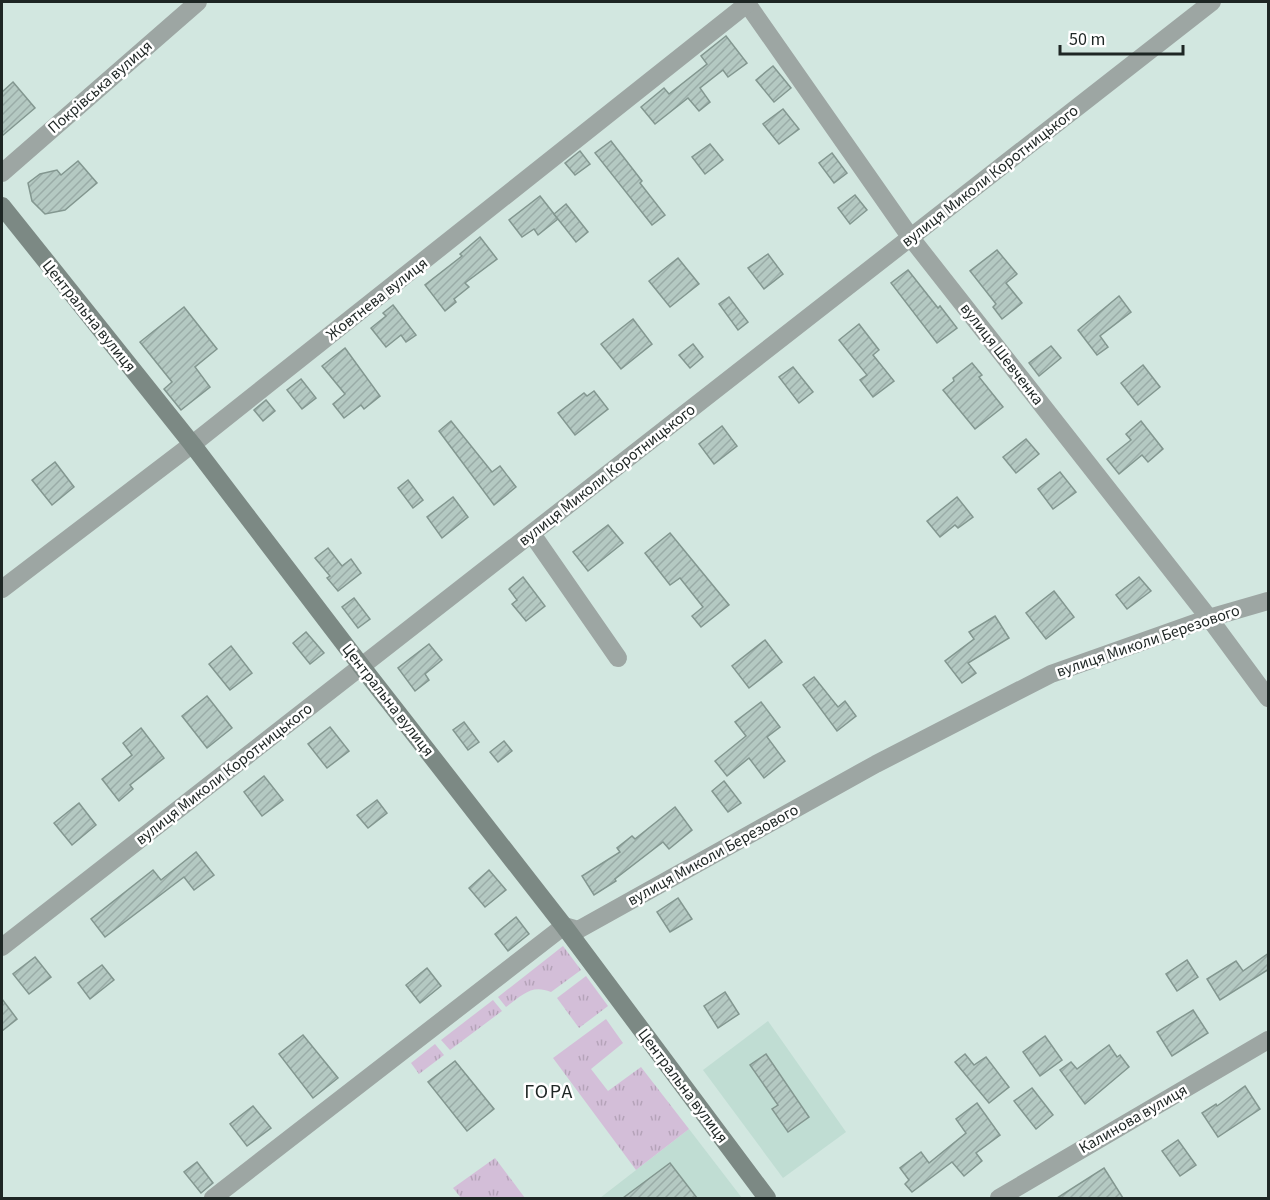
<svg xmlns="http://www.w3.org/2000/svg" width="1270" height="1200" font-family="'Source Sans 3',sans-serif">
<defs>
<pattern id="grass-tufts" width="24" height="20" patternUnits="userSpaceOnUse" patternTransform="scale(1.5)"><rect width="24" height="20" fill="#d3bed8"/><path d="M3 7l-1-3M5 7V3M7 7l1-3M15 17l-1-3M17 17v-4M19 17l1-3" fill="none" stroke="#b5a3b9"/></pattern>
<pattern id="building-hatch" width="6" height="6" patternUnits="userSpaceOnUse" patternTransform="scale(1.5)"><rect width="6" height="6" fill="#b4c9c2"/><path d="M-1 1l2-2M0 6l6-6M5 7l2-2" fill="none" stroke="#9aaca7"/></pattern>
</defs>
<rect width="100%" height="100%" fill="#d2e7e0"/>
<g fill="#c0ddd3">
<path d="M768 1021 846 1132 783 1178 703 1070Z"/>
<path d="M689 1129 742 1198H600Z"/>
</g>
<g fill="url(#grass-tufts)">
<path d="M563 946 581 970 551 992C531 984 523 995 506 1007L498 997Z"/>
<path d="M586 976 608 1006 579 1028 557 998Z"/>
<path d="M493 1000 502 1011 450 1050 441 1040Z"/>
<path d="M606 1019 623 1043 591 1069 608 1091 641 1067 689 1129 636 1170 553 1058Z"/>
<path d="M435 1044 444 1055 419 1074 411 1063Z"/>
<path d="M495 1158 525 1198H461L453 1188Z"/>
</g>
<g fill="url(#building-hatch)" stroke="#839790" stroke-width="1.5">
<path d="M726 36 747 63 728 77 723 70 700 88 710 102 699 111 688 98 655 124 641 107 664 88 669 94 707 64 701 56Z"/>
<path d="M773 66 791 88 774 102 756 80Z"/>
<path d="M13 82 35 108 2 136V92Z"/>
<path d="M783 109 799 129 779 144 763 124Z"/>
<path d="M611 141 642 181 640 183 665 215 652 225 595 153Z"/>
<path d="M710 144 723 160 705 174 692 157Z"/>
<path d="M580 151 590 164 575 175 565 163Z"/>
<path d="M832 153 847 173 834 183 819 163Z"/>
<path d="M78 161 97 183 65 210 45 214 32 201 28 183 40 174 57 170 61 175Z"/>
<path d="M855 195 867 210 850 224 838 208Z"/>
<path d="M540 196 558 219 538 235 534 229 522 237 509 220Z"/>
<path d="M566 204 588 232 576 242 554 214Z"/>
<path d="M480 237 497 259 465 283 469 287 454 299 456 302 445 311 425 285 462 256 460 254Z"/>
<path d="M997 250 1017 274 1006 283 1022 303 1002 319 993 307 996 304 970 271Z"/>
<path d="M768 254 783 274 764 289 748 268Z"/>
<path d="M678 258 699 284 670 307 649 281Z"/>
<path d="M908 270 938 308 940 306 957 328 937 343 891 283Z"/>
<path d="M1119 296 1131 312 1100 336 1108 347 1097 355 1078 330Z"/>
<path d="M729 297 748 322 738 330 719 304Z"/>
<path d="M393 305 416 335 406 342 401 335 386 347 371 328 386 316 383 313Z"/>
<path d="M184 307 217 349 195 367 210 387 181 410 164 389 172 382 140 342Z"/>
<path d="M633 319 652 344 621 369 601 344Z"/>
<path d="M859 324 879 350 873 355 894 381 873 397 860 380 867 375 839 340Z"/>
<path d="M693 344 703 357 690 368 679 355Z"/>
<path d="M1051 346 1061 358 1039 376 1029 363Z"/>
<path d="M345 348 380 396 364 409 361 405 344 418 333 404 345 394 322 366Z"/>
<path d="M972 363 982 375 979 377 1003 407 975 429 943 390 954 381 953 378Z"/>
<path d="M1143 365 1160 387 1138 405 1121 383Z"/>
<path d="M793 367 813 392 799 403 779 377Z"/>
<path d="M301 379 316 398 302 409 287 390Z"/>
<path d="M594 391 608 409 575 435 558 413 584 393 587 396Z"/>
<path d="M266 400 275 411 263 421 254 410Z"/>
<path d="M451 421 492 472 500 466 516 487 494 505 439 431Z"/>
<path d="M1141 421 1163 449 1148 462 1142 455 1119 474 1107 459 1131 440 1126 434Z"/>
<path d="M722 426 737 446 714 464 699 444Z"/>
<path d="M1026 439 1039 454 1016 473 1003 457Z"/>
<path d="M55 462 74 487 52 505 32 480Z"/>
<path d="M1060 472 1076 492 1053 509 1038 489Z"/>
<path d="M408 480 423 500 413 508 398 488Z"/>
<path d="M453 497 468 517 442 538 427 517Z"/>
<path d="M957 497 973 517 958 528 955 525 940 537 927 521Z"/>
<path d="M608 525 623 543 588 571 573 552Z"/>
<path d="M670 533 729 605 701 627 692 616 703 607 680 578 670 585 645 553Z"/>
<path d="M328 548 342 566 351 559 361 573 338 591 327 578 330 576 315 558Z"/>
<path d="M523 577 545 606 526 621 512 604 517 600 509 589Z"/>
<path d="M1139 577 1151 591 1127 609 1116 595Z"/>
<path d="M1054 591 1074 617 1046 639 1026 613Z"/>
<path d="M354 598 370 619 358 628 342 607Z"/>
<path d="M995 616 1009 638 968 663 976 673 962 683 945 661 974 639 969 632Z"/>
<path d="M306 632 324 653 310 664 293 643Z"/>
<path d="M765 640 782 662 749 688 732 666Z"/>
<path d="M429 644 442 660 425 674 429 680 415 691 398 668Z"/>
<path d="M231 646 252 673 230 690 209 664Z"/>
<path d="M814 677 838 707 845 701 856 716 837 731 803 685Z"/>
<path d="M207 696 232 728 207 748 182 716Z"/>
<path d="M761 702 780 727 767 737 785 761 764 778 749 758 727 776 715 761 746 736 735 722Z"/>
<path d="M464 722 479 742 468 750 453 730Z"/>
<path d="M330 727 349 751 327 768 308 744Z"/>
<path d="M141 728 164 758 130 785 133 789 119 801 102 779 132 755 123 743Z"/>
<path d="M504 741 512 751 498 762 490 752Z"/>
<path d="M264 776 283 800 262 816 244 792Z"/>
<path d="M724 781 741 803 728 812 712 791Z"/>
<path d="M377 800 387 813 368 828 357 815Z"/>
<path d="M79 803 96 825 72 845 54 823Z"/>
<path d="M675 807 692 830 669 849 663 842 615 879 616 881 594 895 582 876 620 852 617 848 632 836 635 839Z"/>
<path d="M196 852 214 875 194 890 184 877 105 937 91 919 153 870 161 880Z"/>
<path d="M489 870 506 890 485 907 469 888Z"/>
<path d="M678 898 692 919 670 932 657 912Z"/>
<path d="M516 917 529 934 508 951 495 934Z"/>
<path d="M1269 953V969L1220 1000 1207 979 1236 961 1243 971Z"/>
<path d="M35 957 51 977 29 994 13 974Z"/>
<path d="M1187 960 1198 977 1177 991 1166 974Z"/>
<path d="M102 965 114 980 90 999 78 983Z"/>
<path d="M427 968 441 986 420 1003 406 985Z"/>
<path d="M725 992 739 1014 718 1028 704 1006Z"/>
<path d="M2 999 17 1019 2 1031Z"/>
<path d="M1193 1010 1208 1033 1172 1056 1157 1032Z"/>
<path d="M303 1035 338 1078 313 1098 279 1054Z"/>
<path d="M1045 1036 1062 1060 1040 1076 1023 1052Z"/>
<path d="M1109 1045 1117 1057 1120 1055 1129 1067 1085 1104 1060 1070 1071 1062 1077 1069Z"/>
<path d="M766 1054 809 1117 788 1132 772 1109 778 1105 750 1065Z"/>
<path d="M965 1054 974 1065 986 1057 1009 1087 989 1103 955 1062Z"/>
<path d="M455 1061 494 1109 467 1131 428 1082Z"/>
<path d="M1245 1086 1260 1109 1218 1137 1202 1113 1216 1104 1217 1106Z"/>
<path d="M1032 1088 1053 1115 1036 1129 1014 1101Z"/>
<path d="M977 1103 1000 1135 976 1153 982 1161 964 1176 952 1162 912 1192 905 1184 909 1180 900 1168 921 1152 929 1163 966 1133 956 1119Z"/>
<path d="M253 1106 271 1128 247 1146 230 1124Z"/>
<path d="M1178 1140 1196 1165 1180 1176 1162 1151Z"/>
<path d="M197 1162 213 1183 201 1193 184 1172Z"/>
<path d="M670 1163 697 1198H623Z"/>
<path d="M1104 1168 1123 1198H1057Z"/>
</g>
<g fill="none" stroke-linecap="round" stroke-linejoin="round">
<g stroke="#9da6a3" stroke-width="18">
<path d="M746 2 911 238 1209 618 1268 698"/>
<path d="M2 173 198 2"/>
<path d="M532 534 618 658"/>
<path d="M2 589 199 439 747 4"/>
<path d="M2 947 1212 2"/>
<path d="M213 1198 564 926 578 930 876 764 1051 674 1209 618 1268 601"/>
<path d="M999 1198 1268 1040"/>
</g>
<path stroke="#7c8984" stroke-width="18" d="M2 206 192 444 362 667 564 926 767 1198"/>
</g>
<g text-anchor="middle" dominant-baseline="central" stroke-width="5" stroke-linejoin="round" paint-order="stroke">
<g font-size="16" fill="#1e2624" stroke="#fff">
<text transform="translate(100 87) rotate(-41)">Покрівська вулиця</text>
<text transform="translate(990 176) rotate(-38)">вулиця Миколи Коротницького</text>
<text transform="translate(377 299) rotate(-38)">Жовтнева вулиця</text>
<text transform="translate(89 316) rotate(51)">Центральна вулиця</text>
<text transform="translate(1002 354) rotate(52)">вулиця Шевченка</text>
<text transform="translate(607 475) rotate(-38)">вулиця Миколи Коротницького</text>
<text transform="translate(1148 641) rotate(-19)">вулиця Миколи Березового</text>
<text transform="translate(388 700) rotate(52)">Центральна вулиця</text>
<text transform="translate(224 774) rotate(-38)">вулиця Миколи Коротницького</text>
<text transform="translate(713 855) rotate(-29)">вулиця Миколи Березового</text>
<text transform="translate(683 1086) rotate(53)">Центральна вулиця</text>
<text transform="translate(1133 1119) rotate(-30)">Калинова вулиця</text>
</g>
<g font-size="20" letter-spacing="1.5" fill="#1e2624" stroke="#fff">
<text x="549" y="1092">ГОРА</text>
</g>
</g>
<rect width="1270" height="1200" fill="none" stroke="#1e2624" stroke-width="6"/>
<path d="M1060 45v9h123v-9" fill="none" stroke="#1e2624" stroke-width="3"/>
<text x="1069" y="45" font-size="18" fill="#1e2624" stroke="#ffffff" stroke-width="4.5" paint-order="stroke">50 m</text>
</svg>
